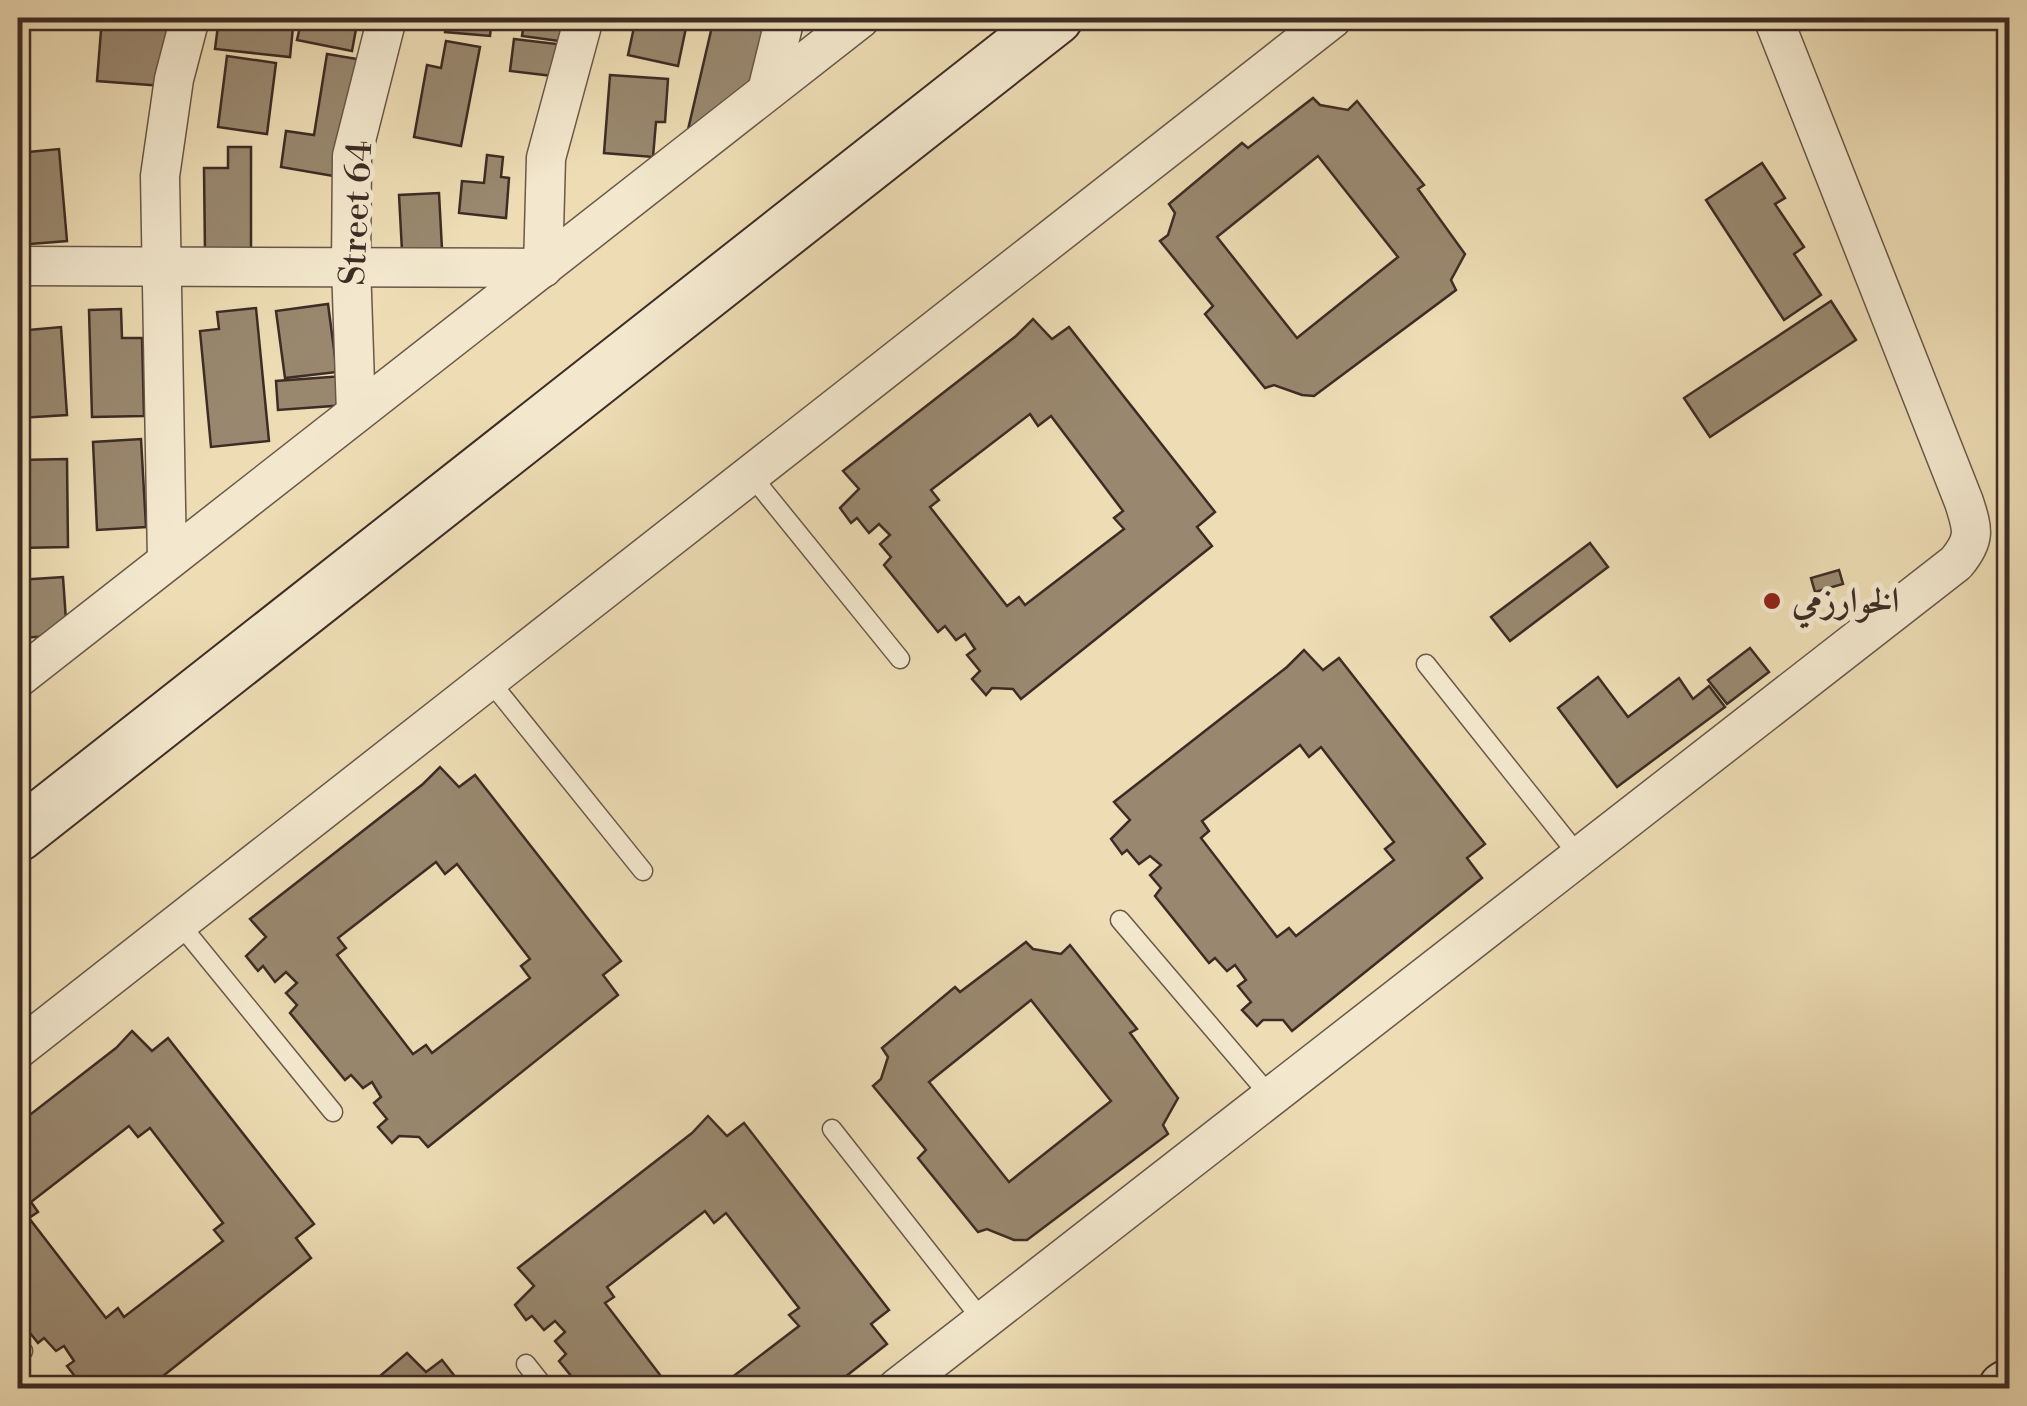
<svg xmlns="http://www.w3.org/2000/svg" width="2027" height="1406" font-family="'Libre Bodoni',Amiri,serif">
<rect width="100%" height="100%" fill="#eddcb4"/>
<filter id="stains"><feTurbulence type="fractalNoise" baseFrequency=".002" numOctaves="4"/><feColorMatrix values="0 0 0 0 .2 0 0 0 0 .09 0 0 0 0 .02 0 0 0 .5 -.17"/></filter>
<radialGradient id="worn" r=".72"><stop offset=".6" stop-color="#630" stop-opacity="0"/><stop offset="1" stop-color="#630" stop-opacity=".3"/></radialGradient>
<g fill="#99886f" stroke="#3d2c25" stroke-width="2.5" fill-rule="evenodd">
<path d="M102 18H181L176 87 97 81Z"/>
<path d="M219 18 293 27 290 57 215 49Z"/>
<path d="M302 18H358L352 51 297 40Z"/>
<path d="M446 18H492L490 36 445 32Z"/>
<path d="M525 18H571L567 42 522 36Z"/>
<path d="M636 18H688L678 66 628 55Z"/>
<path d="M714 18H767L754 120 687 134Z"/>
<path d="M514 39 574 46 570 78 510 71Z"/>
<path d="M446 41 480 47 461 146 414 137 427 65 441 68Z"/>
<path d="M327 54 357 59 342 145 345 178 281 167 286 131 314 135Z"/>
<path d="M227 56 276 63 267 134 218 127Z"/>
<path d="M610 75 668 79 665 122H656L653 157 604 153Z"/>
<path d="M1313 98 1320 105 1348 110 1357 101 1424 185 1418 189 1465 254 1451 280 1456 290 1314 396 1302 395 1274 385 1265 388 1205 314 1213 306 1160 241 1168 235 1175 213 1169 204 1242 143 1248 148ZM1318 156 1398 257 1297 338 1217 237Z"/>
<path d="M228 147H251V253H205L204 168H228Z"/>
<path d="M59 149 67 241 18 245V153Z"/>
<path d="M487 155 503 157 501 177 509 178 506 218 459 213 462 181 484 183Z"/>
<path d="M1762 163 1785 198 1775 204 1804 247 1794 254 1821 295 1784 320 1706 200Z"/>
<path d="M439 193 442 249 402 251 399 195Z"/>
<path d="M1831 301 1856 340 1710 437 1684 398Z"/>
<path d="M328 304 337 372 285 378 276 311Z"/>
<path d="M256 308 269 441 211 447 200 331 219 329 217 312Z"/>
<path d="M121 309 122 338H142L144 416 92 417 89 310Z"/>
<path d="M1033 319 1052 339 1069 327 1215 512 1197 527 1212 546 1021 699 1013 689 992 688 986 695 972 679 980 671 967 655 975 649 965 634 956 640 945 626 938 632 884 565 891 557 880 544 890 535 879 524 869 533 857 518 851 523 840 508 859 489 843 471 1016 336ZM1030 414 1038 426 1051 416 1123 511 1114 518 1124 529 1025 605 1019 597 1007 606 930 507 939 500 931 490Z"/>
<path d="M61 327 67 415 19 418 18 331Z"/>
<path d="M343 376 346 405 278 410 276 381Z"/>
<path d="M141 439 146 527 97 530 93 442Z"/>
<path d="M67 459 68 547 18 548V460Z"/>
<path d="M1590 543 1608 567 1510 641 1491 617Z"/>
<path d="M1839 570 1843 584 1815 592 1811 578Z"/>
<path d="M63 577 67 635 20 638 18 580Z"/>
<path d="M1750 648 1769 672 1727 704 1708 680Z"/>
<path d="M1304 650 1323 670 1339 658 1485 844 1467 858 1482 878 1292 1031 1283 1020H1263L1257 1026 1242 1010 1251 1002 1238 986 1246 980 1235 965 1227 971 1215 958 1209 963 1155 896 1161 888 1150 875 1161 865 1150 856 1139 864 1127 850 1122 854 1111 839 1130 820 1114 802 1287 667ZM1300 745 1309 757 1321 747 1394 842 1385 849 1394 860 1296 936 1289 928 1277 937 1201 838 1209 831 1202 821Z"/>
<path d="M1598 677 1628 717 1679 678 1693 699 1709 686 1725 707 1617 787 1558 708Z"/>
<path d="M440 767 459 787 475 775 621 961 603 975 618 995 428 1147 419 1137 399 1136 392 1143 378 1127 387 1119 374 1103 381 1097 372 1082 363 1088 351 1075 345 1080 290 1013 297 1005 286 993 297 983 286 972 275 982 263 966 258 971 246 956 266 937 250 919 423 784ZM436 862 445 874 457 864 530 959 521 966 530 978 432 1053 426 1045 413 1054 337 955 346 948 338 938Z"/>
<path d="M1026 942 1033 949 1061 954 1070 945 1137 1029 1130 1033 1178 1098 1163 1125 1168 1134 1027 1240H1014L987 1229 978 1232 918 1158 926 1150 873 1086 881 1079 888 1057 882 1048 955 987 960 992ZM1031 1000 1111 1101 1009 1182 929 1082Z"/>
<path d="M132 1031 152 1051 168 1038 314 1224 296 1238 311 1258 148 1388H73L80 1383 67 1366 74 1361 64 1346 56 1351 44 1338 38 1343 18 1318V1124L116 1048ZM129 1126 138 1137 150 1128 223 1223 214 1230 223 1241 124 1317 118 1308 106 1318 29 1218 38 1212 31 1202Z"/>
<path d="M708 1116 727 1136 744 1123 889 1310 871 1324 887 1344 831 1388H718L799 1326 789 1315 799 1308 726 1213 714 1223 705 1211 607 1287 614 1297 605 1303 670 1388H581L559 1361 566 1354 555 1341 565 1332 555 1321 544 1330 532 1316 526 1320 515 1305 534 1286 518 1268 692 1133Z"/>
<path d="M407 1353 426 1372 442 1360 464 1388H366Z"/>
</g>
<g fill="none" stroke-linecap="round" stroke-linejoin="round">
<defs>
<g id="lane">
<path d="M750 474 900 659"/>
<path d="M1426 664 1579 856"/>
<path d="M489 680 643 871"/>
<path d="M1120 920 1271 1097"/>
<path d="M179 923 333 1112"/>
<path d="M832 1129 983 1321"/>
<path d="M18 1345 23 1351"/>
<path d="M526 1364 545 1388"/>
</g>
<g id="street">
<path d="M767 91 785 18"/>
<path d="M18 266 543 268 546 158 584 18"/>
<path d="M356 413 351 265 352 156 387 18"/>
<path d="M167 560 160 176 174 79 190 18"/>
<path d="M18 678 861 18"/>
<path d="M18 1049 1333 18"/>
<path d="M897 1388 1956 563C1976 539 1973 530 1964 502L1773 18"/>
</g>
<g id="secondary">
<path d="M18 835 1056 18"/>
<path d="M2005 1388 2010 1385"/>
</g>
</defs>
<use href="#lane" stroke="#695849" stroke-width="21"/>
<use href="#street" stroke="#695849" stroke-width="41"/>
<use href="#secondary" stroke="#3d2c25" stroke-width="56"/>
<use href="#lane" stroke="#f3e8ce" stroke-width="18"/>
<use href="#street" stroke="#f3e8ce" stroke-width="38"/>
<use href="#secondary" stroke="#f3e8ce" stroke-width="52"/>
</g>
<circle fill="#8f2418" stroke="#f3e8ce" stroke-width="4" cx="1772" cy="601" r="10"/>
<g text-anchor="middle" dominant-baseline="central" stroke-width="10" stroke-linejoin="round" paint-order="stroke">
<g font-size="35" fill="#3d2c25" stroke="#f3e8ce">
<text transform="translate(357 213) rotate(-87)">Street 64</text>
</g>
<g font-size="35" font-weight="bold" fill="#3d2c25" stroke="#f3e8ce" text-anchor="start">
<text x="1792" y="601">الخوارزمي</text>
</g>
</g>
<rect width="2027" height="1406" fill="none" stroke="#eddcb4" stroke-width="60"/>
<rect x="20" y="20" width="1987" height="1366" fill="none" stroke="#3d2c25" stroke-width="5"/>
<rect x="30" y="30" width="1967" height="1346" fill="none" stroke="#3d2c25" stroke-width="2.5"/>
<rect width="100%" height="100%" filter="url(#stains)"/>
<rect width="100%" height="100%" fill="url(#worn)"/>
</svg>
